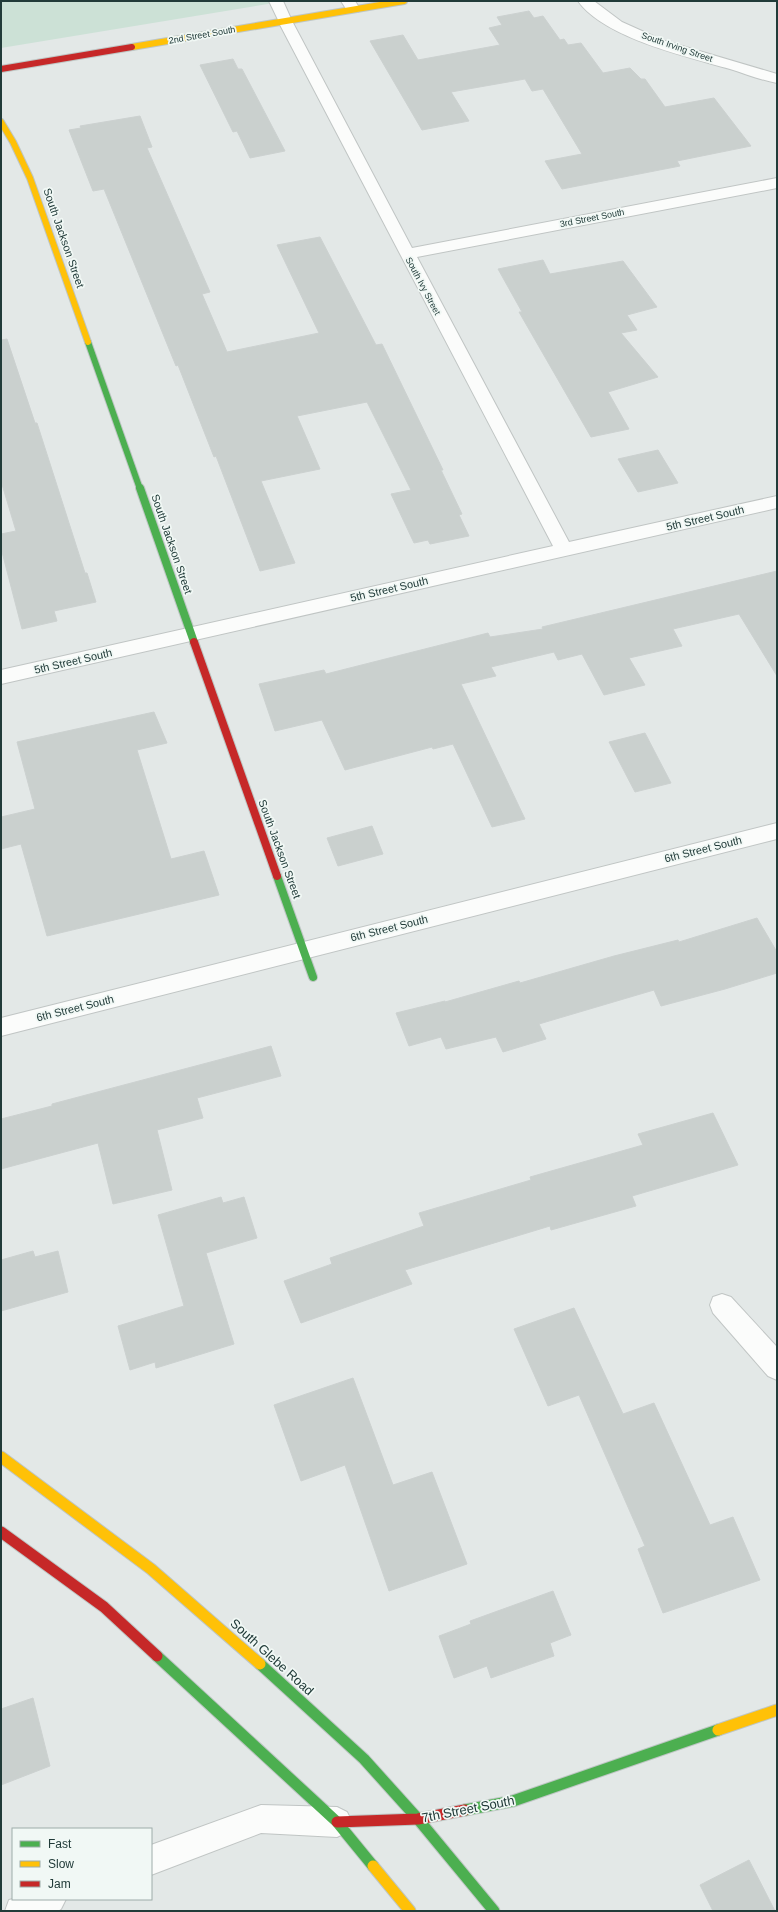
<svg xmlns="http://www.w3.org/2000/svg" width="778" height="1912" font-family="Arial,sans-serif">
<rect width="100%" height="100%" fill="#e3e8e7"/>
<path fill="#cce1d6" d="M1 1H286L1 48Z"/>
<g fill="#cad0ce" stroke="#ccd1d0">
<path d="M529 11 534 18 543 16 560 40 564 39 568 45 581 43 603 73 630 68 641 79H645L665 107 714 98 751 146 677 161 680 166 562 189 545 161 582 154 543 89 532 91 525 79 451 92 469 121 422 130 370 41 403 35 418 60 500 45 489 28 502 25 497 17Z"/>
<path d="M233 59 238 69H242L285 151 250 158 237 131 233 132 200 65Z"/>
<path d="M140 116 152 147 147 148 210 292 202 294 227 352 319 333 277 245 320 237 376 345 382 344 443 470H441L462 514 459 515 469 536 430 544 428 540 414 543 391 494 411 490 367 402 297 416 320 469 261 481 295 563 260 571 216 456 214 457 178 365 176 366 104 189 93 191 69 130 81 128 80 126Z"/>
<path d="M543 260 550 274 623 261 657 307 627 315 637 330 621 333 658 377 608 392 629 429 591 437 519 312H522L498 269Z"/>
<path d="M7 339 35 423H37L85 573H87L96 602 54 611 57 621 22 629 1 548V534L16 531 1 481V340Z"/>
<path d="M658 450 678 483 638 492 618 459Z"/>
<path d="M777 571V676L739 614 673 629 682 646 629 658 645 685 604 695 582 654 558 660 554 652 491 667 496 676 461 684 525 819 492 827 453 744 433 749 432 747 345 770 322 720 275 731 259 684 324 670 326 674 488 633 490 637 543 629 542 627Z"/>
<path d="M154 712 167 743 137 750 171 859 204 851 219 895 47 936 21 844 1 849V817L35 809 17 742Z"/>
<path d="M645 733 671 783 635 792 609 742Z"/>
<path d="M372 826 383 854 338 866 327 838Z"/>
<path d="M757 918 777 952V973L725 989 661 1006 654 990 539 1024 546 1039 503 1052 496 1037 446 1049 441 1037 409 1046 396 1013 445 1001V1002L519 981 520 983 614 956 678 940 679 942Z"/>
<path d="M271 1046 281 1076 197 1098 203 1118 157 1130 172 1190 113 1204 98 1143 1 1169V1119L52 1106V1104Z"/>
<path d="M713 1113 738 1165 632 1196 636 1206 551 1230 550 1226 405 1270 412 1284 301 1323 284 1281 332 1264 330 1258 424 1226 419 1213 531 1180 530 1177 643 1145 638 1134Z"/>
<path d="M221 1197 223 1203 244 1197 257 1238 206 1253 234 1344 156 1368 155 1362 130 1370 118 1326 184 1306 158 1215Z"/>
<path d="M33 1251 35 1257 58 1251 68 1292 1 1311V1260Z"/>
<path d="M574 1308 623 1414 654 1403 710 1525 733 1517 760 1580 663 1613 638 1549 645 1546 579 1395 548 1406 514 1329Z"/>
<path d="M353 1378 393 1485 432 1472 467 1564 389 1591 345 1465 301 1481 274 1405Z"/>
<path d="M553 1591 571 1635 550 1643 554 1656 491 1678 487 1666 454 1678 439 1636 471 1624 470 1621Z"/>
<path d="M33 1698 50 1766 1 1785V1709Z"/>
<path d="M749 1860 775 1911H713L700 1885Z"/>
</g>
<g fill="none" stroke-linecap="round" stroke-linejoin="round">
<defs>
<g id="lane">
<path d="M269 1H283L292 21 290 24H280Z"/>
<path d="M341 1H355L360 9 358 12H348Z"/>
</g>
<g id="street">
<path d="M578 1H594L622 22 662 40 777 74V83C761 80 746 74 730 69 688 57 604 38 578 1Z"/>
<path d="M285 17 290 18 292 21 412 248 777 178V188L417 257 569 542 777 496V508L1 684V670L553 546 278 21 280 18Z"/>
<path d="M777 823V839L1 1036V1018Z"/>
<path d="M722 1294 731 1297 777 1347V1380L768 1376 713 1313 710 1305 713 1297Z"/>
<path d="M261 1805 337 1807 347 1812 352 1822 347 1832 337 1837 261 1833 151 1875V1845Z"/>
<path d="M13 1899H66L61 1909 58 1911H5L9 1900Z"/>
</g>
<path id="fast-far2" d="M88 342 140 489"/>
<g id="fast-far1">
<path d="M140 488 194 642"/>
<path d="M277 876 313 977"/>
</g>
<g id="fast">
<path d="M157 1656 337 1822 373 1866"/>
<path d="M260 1664 364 1759 418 1819 494 1911"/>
<path d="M465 1810 513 1801 718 1730"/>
</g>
<g id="slow-far1">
<path d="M132 47 404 1"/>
<path d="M1 122 13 142 30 178 88 342"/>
</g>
<g id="slow">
<path d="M1 1457 151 1569 260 1664"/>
<path d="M718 1730 777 1710"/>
<path d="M373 1866 410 1911"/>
</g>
<path id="jam-far2" d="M1 69 132 47"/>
<path id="jam-far1" d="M194 642 277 876"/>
<g id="jam">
<path d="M1 1532 104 1607 157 1656"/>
<path d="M337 1822 418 1819 465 1810"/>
</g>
</defs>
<use href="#lane" stroke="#c0c5c4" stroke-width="2"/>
<use href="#street" stroke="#c0c5c4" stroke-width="2"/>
<use href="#fast-far2" stroke="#bec6c4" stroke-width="8"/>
<use href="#fast-far1" stroke="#bec6c4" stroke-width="10"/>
<use href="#fast" stroke="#bec6c4" stroke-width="13"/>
<use href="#slow-far1" stroke="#bec6c4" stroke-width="8"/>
<use href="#slow" stroke="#bec6c4" stroke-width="13"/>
<use href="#jam-far2" stroke="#bec6c4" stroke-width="8"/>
<use href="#jam-far1" stroke="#bec6c4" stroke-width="10"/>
<use href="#jam" stroke="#bec6c4" stroke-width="13"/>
<use href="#lane" fill="#fbfcfb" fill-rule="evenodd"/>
<use href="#street" fill="#fbfcfb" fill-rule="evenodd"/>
<use href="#fast-far2" stroke="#4caf50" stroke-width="6"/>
<use href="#fast-far1" stroke="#4caf50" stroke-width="8"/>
<use href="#fast" stroke="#4caf50" stroke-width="11"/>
<use href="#slow-far1" stroke="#ffc107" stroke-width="6"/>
<use href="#slow" stroke="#ffc107" stroke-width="11"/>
<use href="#jam-far2" stroke="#c62828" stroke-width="6"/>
<use href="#jam-far1" stroke="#c62828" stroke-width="8"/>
<use href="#jam" stroke="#c62828" stroke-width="11"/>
</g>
<g text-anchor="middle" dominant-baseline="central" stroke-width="3.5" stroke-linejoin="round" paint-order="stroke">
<g font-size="9" fill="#213b39" stroke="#f1f8f5">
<text transform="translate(202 35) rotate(-10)">2nd Street South</text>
<text transform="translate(677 47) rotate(19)">South Irving Street</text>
<text transform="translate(592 218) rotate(-11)">3rd Street South</text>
<text transform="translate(423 286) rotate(62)">South Ivy Street</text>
</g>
<g font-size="11" fill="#213b39" stroke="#f1f8f5">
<text transform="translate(64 238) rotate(71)">South Jackson Street</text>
<text transform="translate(705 518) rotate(-13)">5th Street South</text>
<text transform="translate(172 544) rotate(71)">South Jackson Street</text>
<text transform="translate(389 589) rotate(-13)">5th Street South</text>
<text transform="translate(73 661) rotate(-13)">5th Street South</text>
<text transform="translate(280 849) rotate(70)">South Jackson Street</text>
<text transform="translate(703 849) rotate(-14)">6th Street South</text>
<text transform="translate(389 928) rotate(-14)">6th Street South</text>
<text transform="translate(75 1008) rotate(-14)">6th Street South</text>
</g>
<g font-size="13" fill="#213b39" stroke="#f1f8f5">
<text transform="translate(272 1657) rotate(42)">South Glebe Road</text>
<text transform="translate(468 1809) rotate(-11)">7th Street South</text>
</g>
</g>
<rect width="778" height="1912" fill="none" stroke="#213b39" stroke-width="4"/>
<rect x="12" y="1828" width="140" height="72" fill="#f1f8f5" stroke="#9eacaa"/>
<rect x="20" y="1841" width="20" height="6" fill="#4caf50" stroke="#9eacaa"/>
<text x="48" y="1848" font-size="12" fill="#213b39">Fast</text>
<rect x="20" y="1861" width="20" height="6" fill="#ffc107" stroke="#9eacaa"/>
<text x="48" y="1868" font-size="12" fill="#213b39">Slow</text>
<rect x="20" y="1881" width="20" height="6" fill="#c62828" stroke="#9eacaa"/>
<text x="48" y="1888" font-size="12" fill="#213b39">Jam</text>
</svg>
